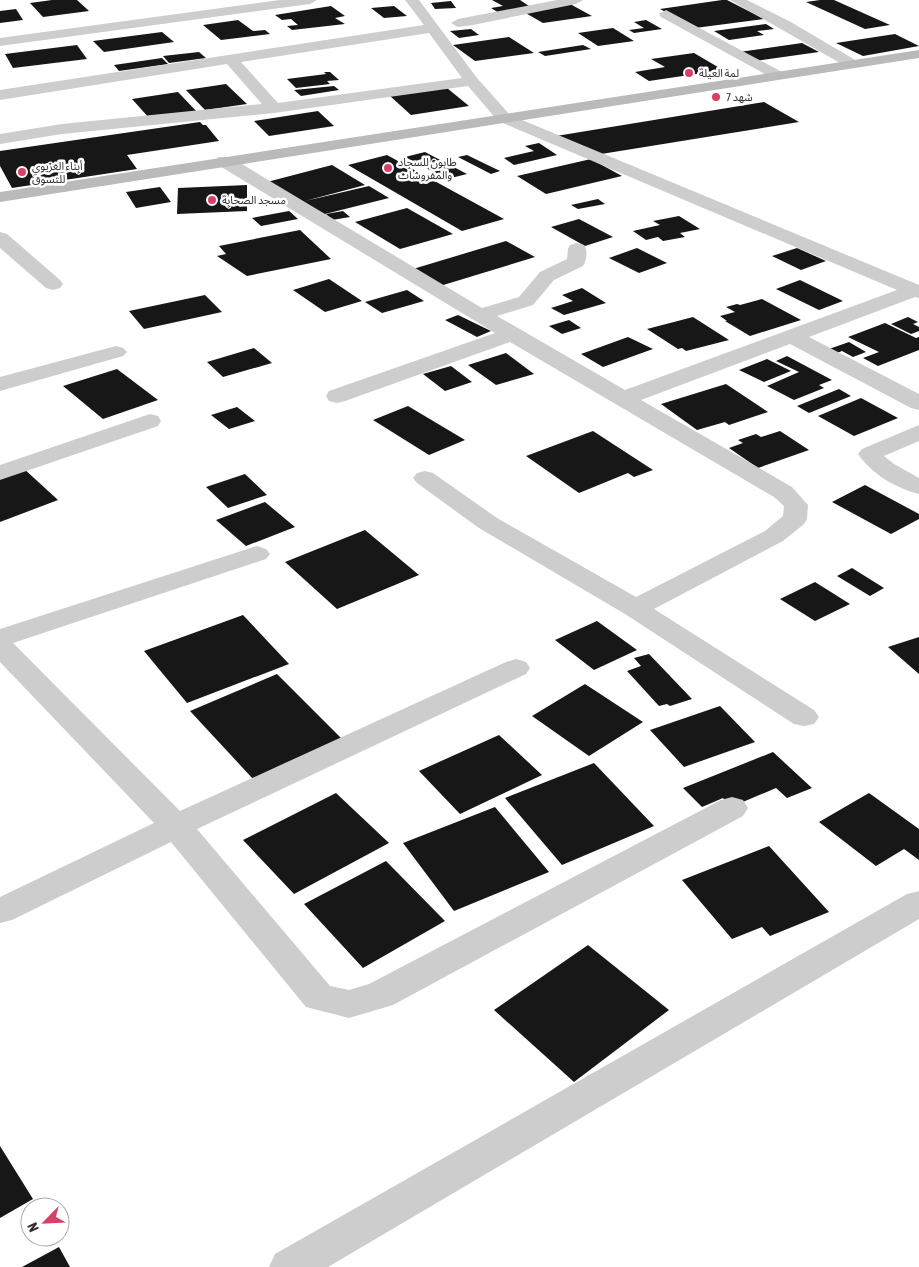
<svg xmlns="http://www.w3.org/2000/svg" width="919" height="1267" font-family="'Asap Condensed','Noto Sans Arabic',sans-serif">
<rect width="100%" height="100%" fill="#fff"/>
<g fill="#171717">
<path d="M52 0H77L89 11 43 17 30 3Z"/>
<path d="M492 0H520L532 8 499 13 491 8 503 6Z"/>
<path d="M722 0H727L764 19 695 28 660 9Z"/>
<path d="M820 0H834L890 25 865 29 806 2Z"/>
<path d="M451 1 456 8 435 9 431 3Z"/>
<path d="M570 4 592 16 543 23 522 11Z"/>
<path d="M331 6 345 16 335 18 345 24 292 30 287 26 298 25 291 19 282 20 275 15Z"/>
<path d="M394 6 407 16 384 18 371 8Z"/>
<path d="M16 9 23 20 0 23V11Z"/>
<path d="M238 20 253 31 265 30 270 34 221 40 203 25Z"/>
<path d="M646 20 662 29 634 33 629 30 644 28 634 22Z"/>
<path d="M766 24 774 29 757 31 764 35 729 40 714 31Z"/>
<path d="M613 28 634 41 598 46 578 33Z"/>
<path d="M471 29 479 35 459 38 450 31Z"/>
<path d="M162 32 174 42 104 52 93 41Z"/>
<path d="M895 34 919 46 863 56 836 43Z"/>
<path d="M509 37 534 53 475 61 453 45Z"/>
<path d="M802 43 819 52 755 61 739 52Z"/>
<path d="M77 45 87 59 13 68 5 54Z"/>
<path d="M583 45 591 49 545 56 538 52Z"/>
<path d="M199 52 206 58 169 63 163 56Z"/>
<path d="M694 53 723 70 649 81 635 72 665 67 651 59Z"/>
<path d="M162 58 168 64 119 71 114 65Z"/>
<path d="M324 72H330L339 80 327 81 330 84 296 88 287 79 326 74Z"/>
<path d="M226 84 247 104 205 110 186 90Z"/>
<path d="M334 86 339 90 301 96 294 90Z"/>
<path d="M447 88 469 106 411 115 390 96Z"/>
<path d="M178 92 198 113 150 119 132 99Z"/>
<path d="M764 102 799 122 595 155 556 136Z"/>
<path d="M318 111 334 126 269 136 254 121Z"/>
<path d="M200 122 203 125H206L219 141 127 155 137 169 12 188 0 166V151Z"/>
<path d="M539 143 557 155 514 165 504 158 534 151 525 146Z"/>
<path d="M425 152 467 174 447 179 405 157Z"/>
<path d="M387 155 504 219 462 231 348 165Z"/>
<path d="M467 155 500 171 491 174 458 157Z"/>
<path d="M591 159 622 176 546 194 517 176Z"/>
<path d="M332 165 365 185 305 201 369 186 389 198 321 215 267 182Z"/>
<path d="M247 185V211L177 214 178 188Z"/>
<path d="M160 187 171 202 136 208 126 192Z"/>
<path d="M598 199 605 204 578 209 571 205Z"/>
<path d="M407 208 453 234 400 249 355 222Z"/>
<path d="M289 211 298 219 261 226 252 218Z"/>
<path d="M343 211 350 217 332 220 326 214Z"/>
<path d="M679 216 700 229 680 233 685 237 663 241 658 237 646 240 633 231 660 225 653 221Z"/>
<path d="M579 219 613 237 585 246 551 227Z"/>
<path d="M300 230 331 259 247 276 217 256 226 254 219 246Z"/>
<path d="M506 241 535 257 440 286 413 269Z"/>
<path d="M637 248 667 263 639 273 609 258Z"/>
<path d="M797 248 826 261 801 270 772 256Z"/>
<path d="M329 279 362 301 325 312 293 290Z"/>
<path d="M800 280 843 301 819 310 776 289Z"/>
<path d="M582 288 606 303 564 315 551 308 573 301 562 295Z"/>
<path d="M407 290 424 301 382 313 365 302Z"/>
<path d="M205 295 222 312 144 329 129 311Z"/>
<path d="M762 299 801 320 750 336 725 321H727L720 316 735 312 726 307 737 304 740 305Z"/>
<path d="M458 315 491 331 477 337 445 320Z"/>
<path d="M693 317 729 340 686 351 682 348 678 349 647 329Z"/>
<path d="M908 317 918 322 913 324 919 327V331L911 334 891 324Z"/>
<path d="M569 320 581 328 562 334 549 326Z"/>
<path d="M885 323 916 338 919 337V350L878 366 863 358 879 352 848 337Z"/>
<path d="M628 337 653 349 603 367 581 354Z"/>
<path d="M849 342 866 352 853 357 842 351 837 353 829 349Z"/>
<path d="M254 348 272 363 223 377 207 362Z"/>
<path d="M506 353 534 374 496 385 468 365Z"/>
<path d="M787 356 832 380 819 385 824 388 794 400 767 386 799 372 776 361Z"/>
<path d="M767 359 791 371 764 382 739 370Z"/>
<path d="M451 366 472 382 445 391 423 374Z"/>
<path d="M117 369 158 400 103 419 63 386Z"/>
<path d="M726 384 768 412 729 425 725 422 697 430 661 404Z"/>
<path d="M839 389 851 396 809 413 797 406Z"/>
<path d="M861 398 898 418 854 436 818 416Z"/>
<path d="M408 406 465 440 429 455 373 420Z"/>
<path d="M237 407 255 421 229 429 211 415Z"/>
<path d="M593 431 653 470 634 477 628 473 579 493 526 456Z"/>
<path d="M780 431 809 450 758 468 729 448 743 443 738 440 756 434 761 437Z"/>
<path d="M22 467 58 500 0 522V474Z"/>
<path d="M245 474 267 495 228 508 206 487Z"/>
<path d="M865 485 919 514V519L891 534 832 502Z"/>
<path d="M265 502 295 527 246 546 216 520Z"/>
<path d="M365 530 419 575 337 609 285 562Z"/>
<path d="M852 568 884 588 870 596 837 576Z"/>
<path d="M815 582 850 604 815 621 780 599Z"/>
<path d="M243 615 289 664 187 703 144 651Z"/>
<path d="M597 621 637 650 594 670 555 640Z"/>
<path d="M919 637V674L888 647Z"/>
<path d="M649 654 692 699 670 706 667 704 659 706 627 671 641 666 634 658Z"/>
<path d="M277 674 343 740 254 780 190 711Z"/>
<path d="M585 684 643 722 589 756 532 716Z"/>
<path d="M720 706 755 742 684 767 650 730Z"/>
<path d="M499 735 542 775 460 814 419 771Z"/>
<path d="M773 752 812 788 787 798 776 788 731 807 723 798 702 807 683 788Z"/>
<path d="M594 763 654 826 562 865 505 798Z"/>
<path d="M336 793 389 843 294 894 243 840Z"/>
<path d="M869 793 919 829V860L904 849 876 866 819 822Z"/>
<path d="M495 807 549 872 454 911 403 843Z"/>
<path d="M769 846 829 912 770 936 762 927 732 939 682 880Z"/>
<path d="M386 861 445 921 363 968 304 904Z"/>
<path d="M588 945 669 1010 574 1082 494 1010Z"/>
<path d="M0 1146 33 1199 0 1218Z"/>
<path d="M59 1247 70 1267H22Z"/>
</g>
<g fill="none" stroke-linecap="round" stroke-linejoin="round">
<g fill="#cdcdcd" fill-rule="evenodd">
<path d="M280 0H317L310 4 0 46V38Z"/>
<path d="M405 0H419L477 78 510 115 919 285V298L915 297 809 337 919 394V410L911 408 790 344 641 400 792 487 808 505 807 519 804 524 783 541 654 609 814 710 819 717 814 724 804 726 794 724 625 614 479 528 417 483 413 478 417 473 425 471 433 473 497 518 636 597 765 531 783 516 784 506 774 497 510 342 345 401 337 403 329 401 326 396 329 391 495 333 218 165 216 161 218 157H230L482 308 519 297 540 272 567 259 568 249 570 245 577 243 584 245C588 251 587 260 583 266L554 280 533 305 497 316 625 390 897 290 498 121 468 86 274 113 62 134 0 144V134L62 124 262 104 227 64 0 100V90L424 25ZM429 33 462 78 278 103 241 62Z"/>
<path d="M557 0H583L576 4 473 25 458 27 451 23 458 19Z"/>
<path d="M730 0H747L789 21 857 61 859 64 857 67H847Z"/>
<path d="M666 10 782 72 784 75 782 78H772L661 17 659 14Z"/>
<path d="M0 232 7 234 60 280 63 284 60 288 53 290 46 288 0 248Z"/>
<path d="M116 346 123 348 127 352 123 356 0 391V377Z"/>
<path d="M150 414 158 416 161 421 158 426 0 480V465Z"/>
<path d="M919 425V441L884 456 894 464 919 478V494C895 488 872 474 858 454L862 449Z"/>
<path d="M257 546 266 549 270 554 266 559 13 643 180 811 506 662 516 659 526 662 530 668 526 674 197 829 330 986 349 990 369 984 721 800 732 797 743 800 748 808 743 816 393 1005 349 1018 306 1007 171 842 12 920 0 923V897L154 823 0 662V629Z"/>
<path d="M919 891V919L328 1267H269L275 1254 907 894Z"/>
</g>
<path fill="#bababa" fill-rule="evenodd" d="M919 50V58L0 202V192Z"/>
</g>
<g fill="#db3e67" stroke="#fff" stroke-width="2">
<circle cx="689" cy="73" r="5"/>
<circle cx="716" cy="97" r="5"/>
<circle cx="388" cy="168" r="5"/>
<circle cx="22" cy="172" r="5"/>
<circle cx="212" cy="200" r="5"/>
</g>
<g text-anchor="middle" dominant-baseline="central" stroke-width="5" stroke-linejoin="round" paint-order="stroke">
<g font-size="11" fill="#303030" stroke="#fff" text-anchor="start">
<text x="699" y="73">لمة العيلة</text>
<text x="726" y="97">شهد 7</text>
<text x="398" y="162">طابون للسجاد<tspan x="398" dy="13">والمفروشات</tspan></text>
<text x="32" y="166">أبناء الغزيوي<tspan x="32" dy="13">للتسوق</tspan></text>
<text x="222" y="200">مسجد الصحابة</text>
</g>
</g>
<g transform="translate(45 1222) rotate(246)"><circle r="24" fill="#ffffff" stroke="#acacac"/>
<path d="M0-4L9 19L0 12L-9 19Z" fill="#db3e67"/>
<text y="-8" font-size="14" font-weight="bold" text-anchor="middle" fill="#303030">N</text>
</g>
</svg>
